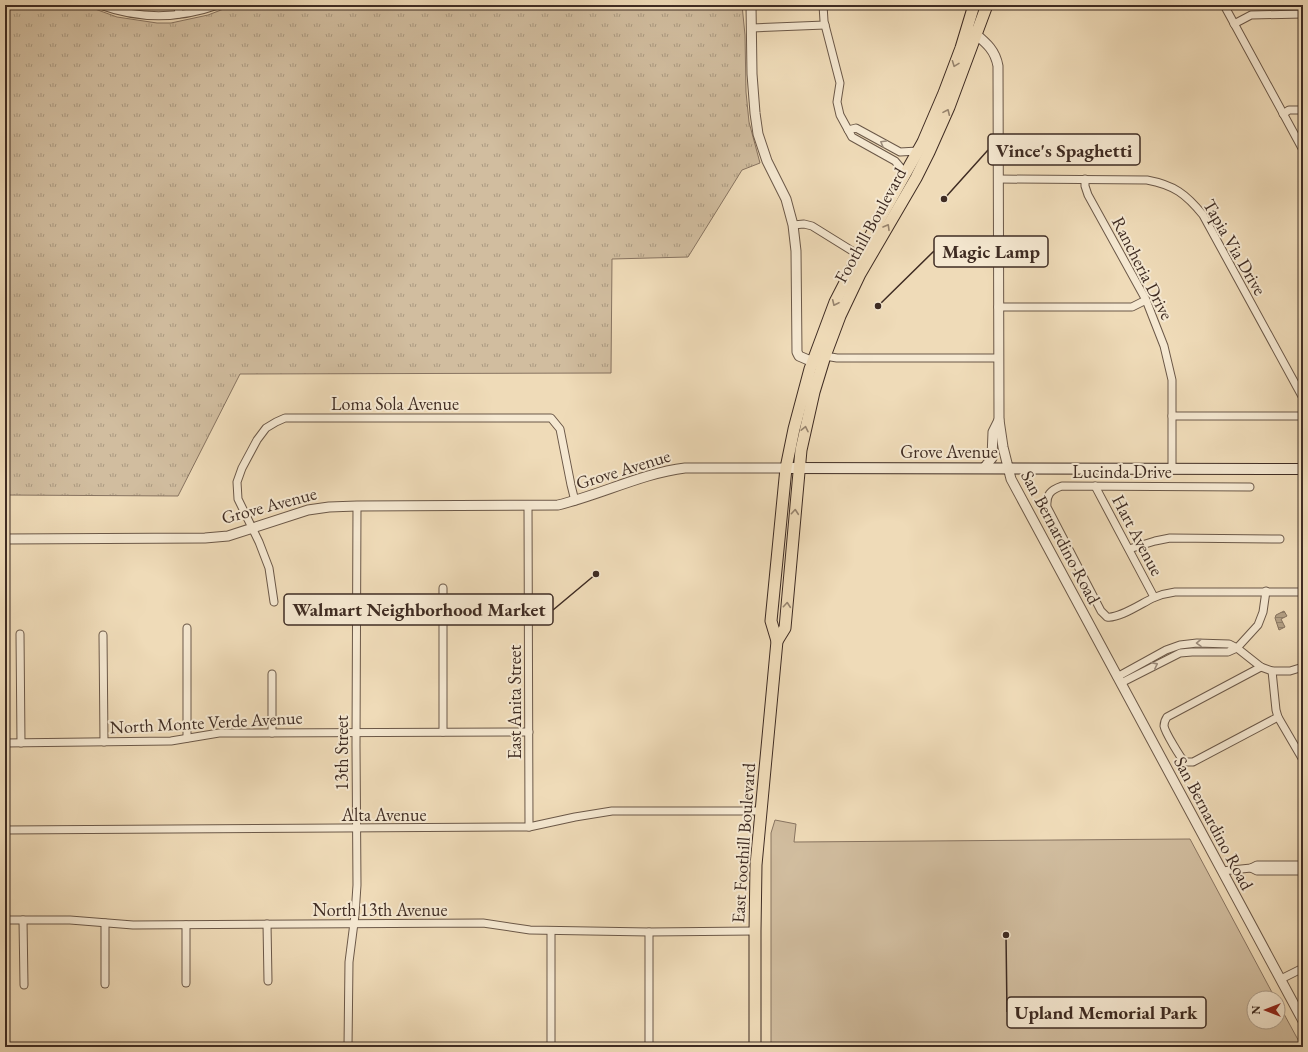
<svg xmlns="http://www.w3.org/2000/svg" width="1308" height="1052" font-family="'EB Garamond',serif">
<defs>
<pattern id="grass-tufts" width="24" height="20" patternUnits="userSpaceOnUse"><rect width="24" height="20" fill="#d1bd9f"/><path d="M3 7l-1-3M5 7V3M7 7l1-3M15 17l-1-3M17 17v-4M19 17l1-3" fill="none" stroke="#ab9a81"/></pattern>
<pattern id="water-rules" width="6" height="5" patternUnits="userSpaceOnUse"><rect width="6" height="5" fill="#b3a085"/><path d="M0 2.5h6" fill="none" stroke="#93836c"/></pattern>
</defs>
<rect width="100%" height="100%" fill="#efdbb8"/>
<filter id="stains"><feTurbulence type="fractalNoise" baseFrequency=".005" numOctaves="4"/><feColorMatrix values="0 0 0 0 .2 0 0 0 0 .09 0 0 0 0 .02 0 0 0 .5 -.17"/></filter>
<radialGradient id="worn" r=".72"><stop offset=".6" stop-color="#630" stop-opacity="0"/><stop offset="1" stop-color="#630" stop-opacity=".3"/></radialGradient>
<path fill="url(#grass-tufts)" stroke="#887461" d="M5 5H84L117 17 157 23H171L208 15 234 5H742L745 35 746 92 749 122 760 163 742 170 688 257 612 259 611 373 240 374 178 496 5 495Z"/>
<path fill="#d1bd9f" stroke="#887461" d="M775 820 796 824 794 842 1190 839 1275 998H1254V1022H1278V1003L1302 1047H771V833Z"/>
<path fill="url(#water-rules)" stroke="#85725e" d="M1284 611 1287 616 1281 619 1285 627 1279 630 1275 618 1276 615Z"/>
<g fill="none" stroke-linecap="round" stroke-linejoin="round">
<defs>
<g id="minor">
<path d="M100 5C138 19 179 19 218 5"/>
<path d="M178 5 179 14"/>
<path d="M823 5 824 21 840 83 837 102 840 115 852 137 895 161 906 174"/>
<path d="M1224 5 1303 150"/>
<path d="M1234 24 1251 15 1303 14"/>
<path d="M752 28 825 25"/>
<path d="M1283 114 1289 110H1303"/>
<path d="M848 130 856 128 900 152 918 151"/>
<path d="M998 179 1147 180C1174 185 1186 194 1203 215L1303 398"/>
<path d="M1085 179V186L1088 195 1146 300 1164 346 1172 380V469"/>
<path d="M793 225 804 224 812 226 862 257"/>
<path d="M998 307H1132L1146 300"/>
<path d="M825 356 837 358H999"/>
<path d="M1172 416H1303"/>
<path d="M1095 486 1154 597"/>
<path d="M1250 487 1062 486C1050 490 1046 495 1047 507L1101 611 1107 617C1119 619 1142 603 1153 598 1160 595 1167 593 1175 592H1303"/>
<path d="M528 505 529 827"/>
<path d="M1129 549 1155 541 1170 538 1280 539"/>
<path d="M443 588V732"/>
<path d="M274 602 269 568 259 542 238 499 237 482 242 468 257 440 266 428 276 422 285 418H551L560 429 571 485 575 501"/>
<path d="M20 634 21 743"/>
<path d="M103 635 104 742"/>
<path d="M1261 667 1167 717C1165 720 1164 723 1164 726 1165 732 1181 759 1185 762H1193L1278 717"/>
<path d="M1272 671 1276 710 1278 717 1303 760"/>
<path d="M272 674V733"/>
<path d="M1117 677 1166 650 1180 645 1197 643 1229 644 1237 648 1261 667 1272 671H1290L1303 667"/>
<path d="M1121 683 1180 653 1192 652H1228L1237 648 1258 625 1263 612 1266 591"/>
<path d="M187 738V628"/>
<path d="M5 743 171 741 219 733 529 732"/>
<path d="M5 830 529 827 575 817 612 811H761"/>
<path d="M1251 868 1257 871H1303"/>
<path d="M1222 871 1251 868 1257 865H1303"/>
<path d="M5 920H70L133 925 483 923 530 930 649 932 755 931"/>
<path d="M23 920 24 985"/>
<path d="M105 923V984"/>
<path d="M267 924 268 981"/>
<path d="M551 931V1047"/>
<path d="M649 932V1047"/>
<path d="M1281 979 1303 968"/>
<path d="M186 983V925"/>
<path d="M348 1047 349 962 355 915 357 885 356 746 357 506"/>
</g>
<g id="tertiary">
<path d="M751 5 752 74 755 113 758 134 767 161 786 199 793 225 796 251 797 352 799 356 813 362"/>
<path d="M972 31C985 42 995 49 998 66L999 420 1003 447 1011 479 1303 1021"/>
<path d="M984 468 992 458 993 432 999 420"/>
<path d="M5 539 205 538 228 536 308 510 329 507 357 506 558 505C600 495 643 473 685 468H786"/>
</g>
<path id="secondary" d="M786 468 1303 469"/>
<g id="primary">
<path d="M777 641 785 628 801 450 814 392 825 356 840 316 860 274 916 178 929 152 949 107 987 5"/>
<path d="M755 1047V931L756 865 777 641 771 621 786 468 794 429 810 369 835 302 853 267 923 142 944 93 961 48 974 5"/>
</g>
</defs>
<use href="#minor" stroke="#6b5848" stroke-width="9"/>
<use href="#tertiary" stroke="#6b5848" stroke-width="11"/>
<use href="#secondary" stroke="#3f2c23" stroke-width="12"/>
<use href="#primary" stroke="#3f2c23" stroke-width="13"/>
<use href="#minor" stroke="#f5e8d1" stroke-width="7"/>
<use href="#tertiary" stroke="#f5e8d1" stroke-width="9"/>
<use href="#secondary" stroke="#f5e8d1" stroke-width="10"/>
<use href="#primary" stroke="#efdbb8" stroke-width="11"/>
</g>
<defs><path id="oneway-chevron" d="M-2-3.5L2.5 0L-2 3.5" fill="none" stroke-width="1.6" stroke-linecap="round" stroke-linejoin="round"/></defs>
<g stroke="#97846e">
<use href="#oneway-chevron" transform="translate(955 64) rotate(111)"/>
<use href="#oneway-chevron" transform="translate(947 112) rotate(-66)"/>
<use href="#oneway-chevron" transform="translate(887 227) rotate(-60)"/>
<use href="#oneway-chevron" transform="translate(835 303) rotate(115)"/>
<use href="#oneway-chevron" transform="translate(805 429) rotate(-78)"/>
<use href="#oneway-chevron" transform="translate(795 512) rotate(-85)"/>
<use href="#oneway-chevron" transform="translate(787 605) rotate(-85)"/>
</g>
<g stroke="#9a8a7a">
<use href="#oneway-chevron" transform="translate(883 143) rotate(-150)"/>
<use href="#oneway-chevron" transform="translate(1199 643) rotate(179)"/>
<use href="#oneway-chevron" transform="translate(1155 665) rotate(-27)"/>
</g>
<g text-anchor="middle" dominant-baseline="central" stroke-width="4" stroke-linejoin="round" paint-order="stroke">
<g font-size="18" fill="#3f2c23" stroke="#f5e8d1">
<text transform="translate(870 225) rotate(-61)">Foothill Boulevard</text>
<text transform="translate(1235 247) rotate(60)">Tapia Via Drive</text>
<text transform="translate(1143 268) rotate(63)">Rancheria Drive</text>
<text x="395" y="403">Loma Sola Avenue</text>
<text x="949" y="451">Grove Avenue</text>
<text transform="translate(623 469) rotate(-17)">Grove Avenue</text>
<text x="1122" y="471">Lucinda Drive</text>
<text transform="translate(269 505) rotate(-15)">Grove Avenue</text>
<text transform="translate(1138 535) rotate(62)">Hart Avenue</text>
<text transform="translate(1061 537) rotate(62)">San Bernardino Road</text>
<text transform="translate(514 702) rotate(-90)">East Anita Street</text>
<text transform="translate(206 722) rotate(-3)">North Monte Verde Avenue</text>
<text transform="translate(341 753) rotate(-90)">13th Street</text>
<text x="384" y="814">Alta Avenue</text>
<text transform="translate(1214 823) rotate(62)">San Bernardino Road</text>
<text transform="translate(743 843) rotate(-86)">East Foothill Boulevard</text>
<text x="380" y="909">North 13th Avenue</text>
</g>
</g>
<path fill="none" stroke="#3f2c23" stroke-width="1.5" d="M944 199L988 150M878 306L934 251M596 574L553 610M1006 935L1007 1012"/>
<g fill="#3f2c23" stroke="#f5e8d1" stroke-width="1.5">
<circle cx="944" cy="199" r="4"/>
<circle cx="878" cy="306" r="4"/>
<circle cx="596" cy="574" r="4"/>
<circle cx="1006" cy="935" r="4"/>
</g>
<g fill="#f5e8d1" stroke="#3f2c23" stroke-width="1.5">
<rect x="988" y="134" width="152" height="31" rx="4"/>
<rect x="934" y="236" width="114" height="31" rx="4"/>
<rect x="284" y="594" width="269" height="31" rx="4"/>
<rect x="1007" y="997" width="199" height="31" rx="4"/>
</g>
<g font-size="19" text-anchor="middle" font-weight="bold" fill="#3f2c23">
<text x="1064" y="157">Vince's Spaghetti</text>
<text x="991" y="258">Magic Lamp</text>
<text x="419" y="616">Walmart Neighborhood Market</text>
<text x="1106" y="1019">Upland Memorial Park</text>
</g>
<rect width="1308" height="1052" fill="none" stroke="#efdbb8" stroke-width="20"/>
<rect x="6" y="6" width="1296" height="1040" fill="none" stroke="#3f2c23" stroke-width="2"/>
<rect x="10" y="10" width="1288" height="1032" fill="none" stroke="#3f2c23"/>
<g transform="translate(1266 1010) rotate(270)"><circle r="19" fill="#f5e8d1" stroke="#ac9d8b"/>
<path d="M0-3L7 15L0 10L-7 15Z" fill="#8f2418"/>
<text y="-6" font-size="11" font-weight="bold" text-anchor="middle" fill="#3f2c23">N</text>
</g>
<rect width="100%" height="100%" filter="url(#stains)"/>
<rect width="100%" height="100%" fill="url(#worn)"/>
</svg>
